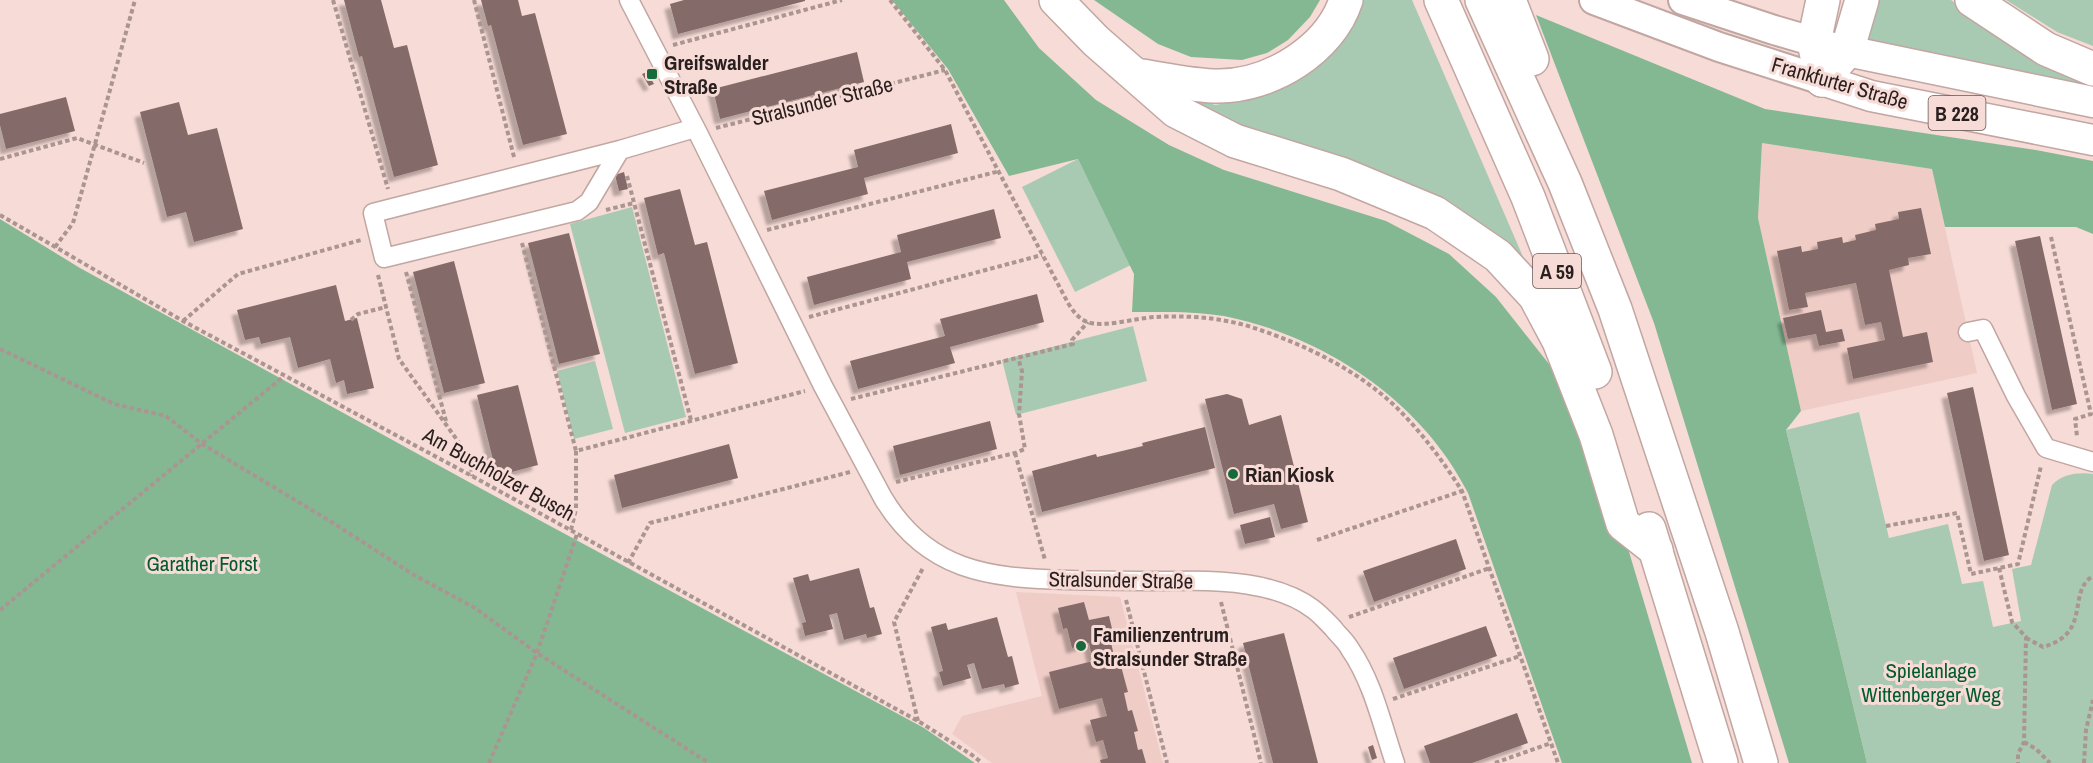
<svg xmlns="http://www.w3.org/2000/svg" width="2093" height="763" font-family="'Archivo Narrow',sans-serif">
<defs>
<filter id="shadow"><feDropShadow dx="-5.5" dy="5.5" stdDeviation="1.5" flood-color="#0004"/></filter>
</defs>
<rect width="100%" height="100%" fill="#f7dbd6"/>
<g fill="#f0ccc6">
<path d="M1762 143 1932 169 1977 373 1801 411 1758 218Z"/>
<path d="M1016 592 1120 597 1163 763H992L952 734 962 716 1042 696Z"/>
</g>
<g fill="#a9cab2">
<path d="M1359 0H1412L1533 280 1239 130 1153 83 1215 105 1255 98 1284 86Z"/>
<path d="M1870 0H1951L1981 23 2093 78V90L1860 40Z"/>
<path d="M2006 0H2093V46L2057 32Z"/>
<path d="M1078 159 1131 265 1075 292 1022 187Z"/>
<path d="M632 207 686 417 625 433 570 224Z"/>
<path d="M1133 326 1147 381 1016 415 1002 360Z"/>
<path d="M595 361 613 429 574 439 557 371Z"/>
<path d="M1859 412 1889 538 1948 524 1962 584 1983 581 1993 627 2021 621 2012 569 2031 565 2052 485C2062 474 2079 472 2093 474V763H1867L1786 430Z"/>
</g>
<g fill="#84b893">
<path d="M892 0H1004L1039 48 1096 100 1169 145 1224 170 1386 221 1449 254 1496 297 1549 364 1591 435 1621 525 1692 763H1562L1468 493C1422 401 1324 336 1224 316 1193 311 1163 312 1132 312L1134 274 1078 159 1009 176 948 69Z"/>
<path d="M1094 0H1320L1310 17 1288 40 1267 53 1242 60 1191 57 1158 44Z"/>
<path d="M1536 15 1765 109 2036 150 2093 161V234L2076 227H1945L1932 169 1762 143 1758 218 1801 411 1786 430 1867 763H1789L1654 323Z"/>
<path d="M0 219 80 268 467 481 924 728 975 763H0Z"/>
</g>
<g fill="#846b67" filter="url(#shadow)">
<path d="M344 0H381L394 48 407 45 438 165 394 177 362 56 359 57Z"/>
<path d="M481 0H518L522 16 535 13 567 134 523 145 491 25 488 26Z"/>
<path d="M684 0H805V1L678 34 670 4Z"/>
<path d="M857 52 864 82 720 119 713 89Z"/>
<path d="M647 72 654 84 649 86 642 74Z"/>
<path d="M66 97 75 131 6 149 0 125V114Z"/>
<path d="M179 102 188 135 217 128 243 229 194 242 186 212 167 217 140 112Z"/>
<path d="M951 124 958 153 864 178 868 194 772 220 764 191 858 167 854 150Z"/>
<path d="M624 172 628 189 619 191 615 175Z"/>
<path d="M680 189 695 245 707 242 738 363 695 374 664 253 658 255 644 198Z"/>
<path d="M1921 208 1931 254 1908 258 1909 265 1889 270 1903 337 1927 332 1933 362 1853 379 1847 348 1885 340 1881 322 1865 325 1856 283 1805 293 1808 307 1789 310 1777 251 1801 246 1802 252 1818 249 1817 242 1842 237 1843 243 1856 240 1855 235 1876 230 1875 224 1899 219 1898 212Z"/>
<path d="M994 209 1001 238 907 262 911 279 814 305 807 277 901 252 897 235Z"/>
<path d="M569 233 600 354 559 364 528 243Z"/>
<path d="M2040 236 2077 404 2052 410 2015 241Z"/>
<path d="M454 261 485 383 444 393 413 272Z"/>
<path d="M336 285 345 321 357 318 374 388 347 394 344 380 336 383 330 359 298 368 290 337 261 344 259 337 245 340 237 310Z"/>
<path d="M1037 294 1044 322 950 347 955 363 858 389 850 361 945 336 940 319Z"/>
<path d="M1821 310 1826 332 1842 329 1845 341 1819 346 1816 334 1788 339 1783 318Z"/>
<path d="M518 385 538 465 497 476 477 395Z"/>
<path d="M1973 387 2009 555 1984 561 1947 393Z"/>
<path d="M1227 394 1242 399 1249 425 1281 415 1308 522 1281 529 1274 504 1234 514 1205 399Z"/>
<path d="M990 421 997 449 900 475 893 446Z"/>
<path d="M1205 427 1215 468 1042 512 1032 471 1096 454 1097 457 1143 446 1142 443Z"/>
<path d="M729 444 738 478 622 508 614 475Z"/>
<path d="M1270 517 1275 537 1245 544 1240 525Z"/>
<path d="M1456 539 1466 569 1374 602 1363 571Z"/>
<path d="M859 568 870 608 874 607 882 634 867 638 866 634 844 640 837 613 829 615 833 629 805 636 802 623 806 622 793 578 808 574 810 581Z"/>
<path d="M1084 602 1089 620 1109 616 1114 637 1110 638 1114 656 1118 655 1128 692 1124 693 1128 711 1132 710 1138 731 1134 732 1138 750 1142 749 1146 763H1101L1100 760 1108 758 1103 740 1096 742 1090 720 1107 716 1102 698 1059 709 1049 672 1093 661 1089 643 1072 648 1067 628 1063 629 1058 608Z"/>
<path d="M997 617 1008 657 1012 656 1019 684 1005 688 1004 684 982 689 974 663 967 665 971 678 943 686 939 672 943 671 931 627 946 623 948 630Z"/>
<path d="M1486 626 1497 656 1404 689 1393 658Z"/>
<path d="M1284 633 1310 732 1318 763H1273L1243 643Z"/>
<path d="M1517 713 1528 743 1472 763H1430L1424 746Z"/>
<path d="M1373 745 1377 758 1372 760 1368 747Z"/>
</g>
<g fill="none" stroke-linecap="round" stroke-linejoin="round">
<defs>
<g id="minor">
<path d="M629 0 698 133 823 386 883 498C927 571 988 578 1067 580 1104 581 1140 581 1177 581 1220 580 1277 582 1313 609 1320 614 1327 622 1333 628 1338 635 1346 641 1350 649 1373 682 1382 725 1395 763"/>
<path d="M620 150 589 202 577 211 384 258 373 213 620 150 695 128"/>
<path d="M1968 332 1983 329 2016 396 2046 448 2093 462"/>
</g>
<g id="primary">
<path d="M1594 0 1719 47 1822 80"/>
<path d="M1683 0 1774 30 1836 48"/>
</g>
<g id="trunk">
<path d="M1847 51 2093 102"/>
<path d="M1822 80 1871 96 2093 140"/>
</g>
<g id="motorway">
<path d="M1056 0 1096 41 1176 111 1235 141 1341 174 1435 213 1498 256 1535 296 1559 341 1596 435 1623 524 1656 550"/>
<path d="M1441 0 1528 197 1595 372"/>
<path d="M1482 0 1565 183 1615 309 1722 632 1761 763"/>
<path d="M1509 0 1532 59"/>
<path d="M1972 0 2046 49 2093 69"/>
<path d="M1136 75C1163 79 1192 86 1219 86 1270 86 1330 50 1346 0"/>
<path d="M1822 80 1847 51 1862 0"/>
<path d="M1822 80 1814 42 1823 0"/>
<path d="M1649 529 1721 763"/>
</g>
</defs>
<use href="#minor" stroke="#c1a6a1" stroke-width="21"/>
<use href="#primary" stroke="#c1a6a1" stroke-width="32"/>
<use href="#trunk" stroke="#c1a6a1" stroke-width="33"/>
<use href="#motorway" stroke="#c1a6a1" stroke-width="36"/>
<g stroke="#aa9591" stroke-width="4" stroke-dasharray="4.5 3" stroke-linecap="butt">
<path d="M333 0 388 189"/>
<path d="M474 0 514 157"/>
<path d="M890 0 945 70 1068 303C1073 311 1078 318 1087 322 1104 328 1136 318 1155 317 1192 315 1228 318 1263 331 1313 348 1367 376 1403 414 1425 437 1445 464 1462 491L1558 763"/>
<path d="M673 45 842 0"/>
<path d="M716 128 945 70"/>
<path d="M0 159 77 138 144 163"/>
<path d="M627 176 691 420"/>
<path d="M606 210 634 203"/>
<path d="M0 215 183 321 472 476 918 721 972 755 982 763"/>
<path d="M767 230 1000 171"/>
<path d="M2051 237 2091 414 2075 419 2077 436"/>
<path d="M522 243 576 451"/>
<path d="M55 247 73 223 135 0"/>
<path d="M406 272 446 421"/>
<path d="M378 275 399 359 470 458 472 476"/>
<path d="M809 317 1042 255"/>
<path d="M351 320 358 314 386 307"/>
<path d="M183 321 238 274 361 240"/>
<path d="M0 349 114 404 166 416 202 444 330 521 414 575 475 608 537 653 709 763"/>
<path d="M851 399 1073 344 1072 340 1088 322"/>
<path d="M1015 453 1045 560"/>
<path d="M896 482 1015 453 1025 449 1019 414 1022 371 1018 358"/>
<path d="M1886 526 1957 513 1971 574 2018 564 2041 466"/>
<path d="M571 530 576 509V451L805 391"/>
<path d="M1317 540 1462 491"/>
<path d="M628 563 650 523 850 472"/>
<path d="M1999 568 2012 622 2026 637 2024 742 2018 754V763"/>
<path d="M1126 600 1167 763"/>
<path d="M1221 602 1261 763"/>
<path d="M0 610 284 376"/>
<path d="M1349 617 1490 568"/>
<path d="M2026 638 2043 647C2093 633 2066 592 2093 576"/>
<path d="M1393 699 1520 656"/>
<path d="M918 721 894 622 923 568"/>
<path d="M2024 742 2036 749 2050 763"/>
<path d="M489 763 537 653 577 534"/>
<path d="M1495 763 1551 743"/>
<path d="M2084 763 2086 730 2093 700"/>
</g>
<use href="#minor" stroke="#fff" stroke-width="18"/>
<use href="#primary" stroke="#fff" stroke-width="28"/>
<use href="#trunk" stroke="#fff" stroke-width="30"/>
<use href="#motorway" stroke="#fff" stroke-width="33"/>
</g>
<g fill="#166a3c" stroke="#f7dbd6" stroke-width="2">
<rect x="646" y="68" width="12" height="12" rx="3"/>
<circle cx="1233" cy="474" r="6"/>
<circle cx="1081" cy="646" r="6"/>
</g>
<g text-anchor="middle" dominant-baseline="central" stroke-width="6" stroke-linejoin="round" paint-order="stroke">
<g fill="#f7dbd6" stroke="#675755" stroke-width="1.5">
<rect x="1928.5" y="96" width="57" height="34" rx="4.5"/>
<rect x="1533" y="254" width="48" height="34" rx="4.5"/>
</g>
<g font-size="20" font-weight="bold" fill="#291f1e">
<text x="1957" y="113">B 228</text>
<text x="1557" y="271">A 59</text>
</g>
<g font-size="21" font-weight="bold" fill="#291f1e" stroke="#f7dbd6" text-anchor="start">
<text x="664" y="62">Greifswalder<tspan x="664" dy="24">Straße</tspan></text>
<text x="1245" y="474">Rian Kiosk</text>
<text x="1093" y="634">Familienzentrum<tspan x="1093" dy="24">Stralsunder Straße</tspan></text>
</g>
<g font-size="21" fill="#291f1e" stroke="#f7dbd6">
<text transform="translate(1840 83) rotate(16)">Frankfurter Straße</text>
<text transform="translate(822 101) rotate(-14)">Stralsunder Straße</text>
<text transform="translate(499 474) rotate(29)">Am Buchholzer Busch</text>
<text transform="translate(1121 580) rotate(1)">Stralsunder Straße</text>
</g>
<g font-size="21" fill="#005b2e" stroke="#f7dbd6">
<text x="202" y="563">Garather Forst</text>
<text x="1931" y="670">Spielanlage<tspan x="1931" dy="24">Wittenberger Weg</tspan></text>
</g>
</g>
</svg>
